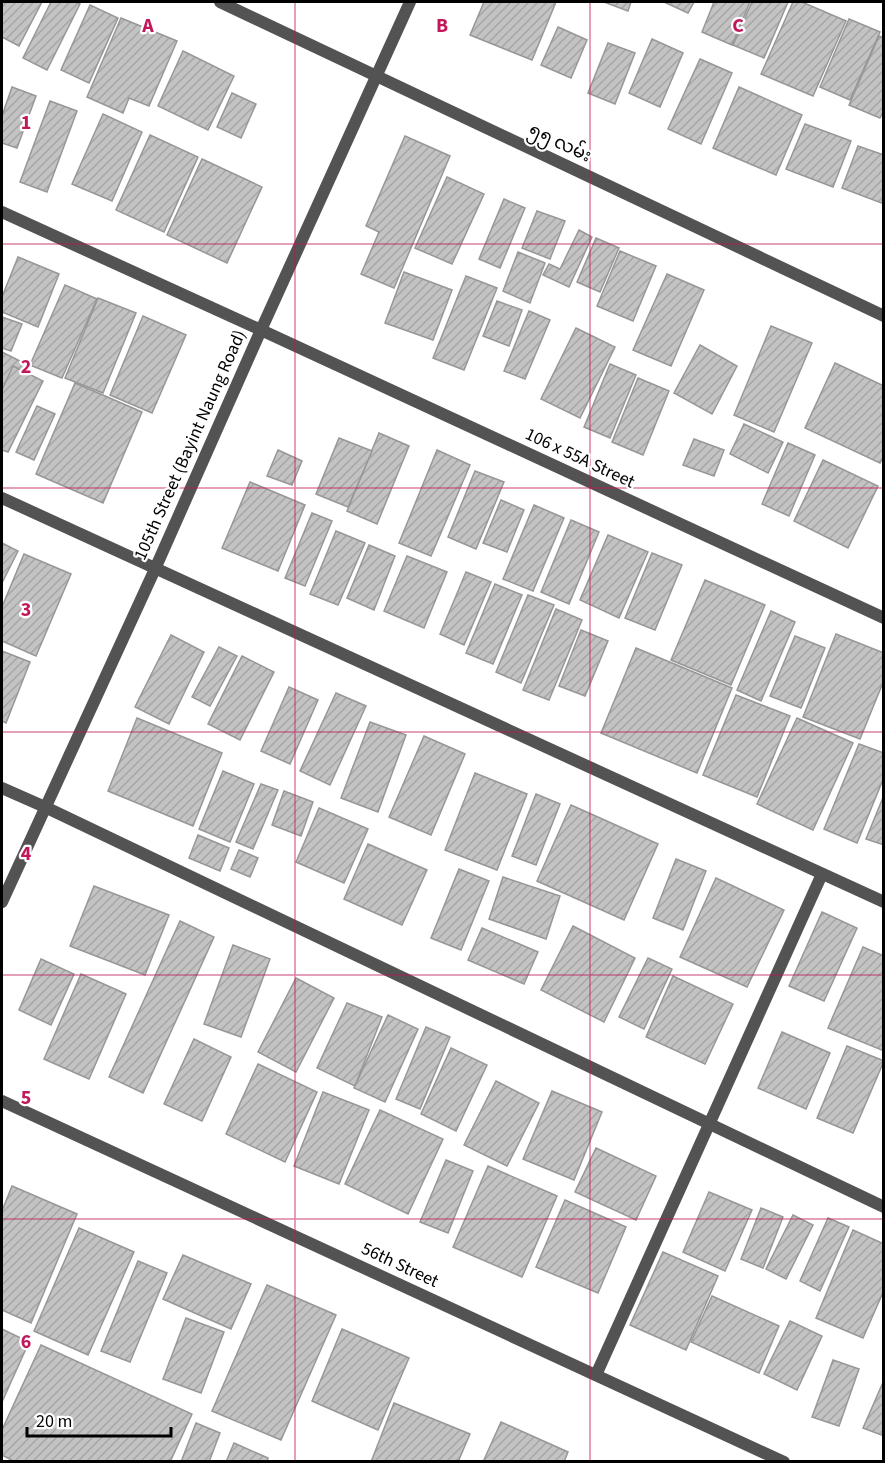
<svg xmlns="http://www.w3.org/2000/svg" width="885" height="1463" font-family="'Source Sans 3','Noto Sans Myanmar',sans-serif">
<defs>
<pattern id="building-hatch" width="6" height="6" patternUnits="userSpaceOnUse" patternTransform="scale(1.5)"><rect width="6" height="6" fill="#c3c3c3"/><path d="M-1 1l2-2M0 6l6-6M5 7l2-2" fill="none" stroke="#a6a6a6"/></pattern>
</defs>
<rect width="100%" height="100%" fill="#fff"/>
<g fill="url(#building-hatch)" stroke="#979797" stroke-width="1.5">
<path d="M2 2H42L19 46 2 37Z"/>
<path d="M51 2H75L80 4 47 70 23 58Z"/>
<path d="M484 2H556L532 60 470 35Z"/>
<path d="M604 2H631L628 11Z"/>
<path d="M664 2H694L688 13Z"/>
<path d="M714 2H750L732 45 702 32Z"/>
<path d="M752 2H788L764 58 733 45Z"/>
<path d="M793 2H802L846 21 813 96 761 74Z"/>
<path d="M90 5 118 18 89 83 61 70Z"/>
<path d="M121 18 177 41 149 106 129 98 123 113 87 97Z"/>
<path d="M849 19 880 32 850 100 820 87Z"/>
<path d="M558 27 587 40 571 78 541 65Z"/>
<path d="M879 36 884 38V110L880 118 849 105Z"/>
<path d="M652 39 683 53 660 107 629 93Z"/>
<path d="M608 43 635 53 615 104 588 93Z"/>
<path d="M183 51 234 76 208 130 158 106Z"/>
<path d="M700 59 732 73 701 144 668 129Z"/>
<path d="M12 87 36 96 17 148 2 143V116Z"/>
<path d="M739 87 802 115 776 175 713 148Z"/>
<path d="M232 93 256 104 241 138 217 127Z"/>
<path d="M50 101 77 111 47 192 20 182Z"/>
<path d="M103 114 142 132 112 201 72 184Z"/>
<path d="M805 124 851 141 833 187 786 169Z"/>
<path d="M150 135 198 157 164 232 116 210Z"/>
<path d="M405 136 450 156 394 288 361 274 379 232 366 226Z"/>
<path d="M858 146 884 155V204L842 188Z"/>
<path d="M202 159 262 187 227 263 167 235Z"/>
<path d="M447 177 484 194 452 264 415 248Z"/>
<path d="M504 199 525 208 500 268 479 259Z"/>
<path d="M537 211 565 221 550 259 522 248Z"/>
<path d="M579 230 592 237 569 287 543 275 549 264 560 269Z"/>
<path d="M596 238 619 248 600 292 577 282Z"/>
<path d="M620 251 656 266 633 321 597 306Z"/>
<path d="M518 252 545 263 530 303 503 291Z"/>
<path d="M18 257 59 274 38 327 2 312V297Z"/>
<path d="M404 272 452 290 433 340 385 323Z"/>
<path d="M667 274 704 290 671 366 633 350Z"/>
<path d="M466 276 497 288 464 370 433 358Z"/>
<path d="M65 285 97 299 62 378 30 365Z"/>
<path d="M98 298 136 313 103 393 65 378Z"/>
<path d="M497 301 522 310 509 346 483 336Z"/>
<path d="M529 311 550 320 525 379 504 371Z"/>
<path d="M143 316 186 335 152 413 110 395Z"/>
<path d="M2 317 22 324 11 351 2 348Z"/>
<path d="M771 326 812 343 774 432 734 415Z"/>
<path d="M576 328 615 347 580 418 541 399Z"/>
<path d="M700 345 737 366 712 414 674 393Z"/>
<path d="M2 352 26 364 9 400 2 397Z"/>
<path d="M835 363 884 386V455L880 463 805 428Z"/>
<path d="M610 364 636 375 610 438 584 427Z"/>
<path d="M13 366 43 381 8 452 2 450V390Z"/>
<path d="M638 378 669 391 643 455 612 442Z"/>
<path d="M75 383 142 412 103 503 36 474Z"/>
<path d="M37 406 55 414 34 460 16 452Z"/>
<path d="M744 424 783 442 768 473 730 454Z"/>
<path d="M379 433 409 446 377 524 347 511Z"/>
<path d="M339 438 372 451 348 507 316 494Z"/>
<path d="M694 439 724 450 714 476 683 465Z"/>
<path d="M788 443 815 455 789 516 762 504Z"/>
<path d="M278 450 302 461 292 485 267 476Z"/>
<path d="M437 450 470 465 431 556 399 543Z"/>
<path d="M823 460 878 486 848 548 794 521Z"/>
<path d="M475 471 504 482 476 549 448 537Z"/>
<path d="M250 482 305 505 278 571 222 548Z"/>
<path d="M501 500 524 510 507 552 483 543Z"/>
<path d="M534 505 564 518 533 591 503 579Z"/>
<path d="M312 513 332 521 305 586 285 578Z"/>
<path d="M571 520 599 532 569 604 541 592Z"/>
<path d="M336 531 365 543 338 605 310 594Z"/>
<path d="M608 535 648 552 619 618 580 600Z"/>
<path d="M2 543 18 551 2 583Z"/>
<path d="M369 545 395 556 374 610 347 598Z"/>
<path d="M652 553 682 565 655 630 625 618Z"/>
<path d="M24 554 71 574 36 656 2 641V607Z"/>
<path d="M407 556 447 572 424 628 384 611Z"/>
<path d="M466 572 491 582 464 645 440 634Z"/>
<path d="M705 580 765 605 731 685 671 660Z"/>
<path d="M495 584 522 595 493 664 466 653Z"/>
<path d="M528 595 554 605 521 683 496 672Z"/>
<path d="M556 609 582 620 549 700 523 690Z"/>
<path d="M771 611 795 622 761 701 737 690Z"/>
<path d="M581 630 608 641 585 696 559 686Z"/>
<path d="M836 634 884 653V680L860 739 803 717Z"/>
<path d="M171 635 204 652 169 724 135 707Z"/>
<path d="M795 636 825 648 801 708 770 696Z"/>
<path d="M219 647 237 656 210 706 192 697Z"/>
<path d="M636 648 732 688 697 773 601 733Z"/>
<path d="M2 651 30 662 6 723 2 721Z"/>
<path d="M242 656 274 672 240 740 208 724Z"/>
<path d="M289 687 318 700 290 764 261 751Z"/>
<path d="M336 693 366 706 330 785 300 771Z"/>
<path d="M736 695 790 716 757 797 703 775Z"/>
<path d="M137 718 222 753 193 826 108 791Z"/>
<path d="M797 718 853 743 813 830 757 804Z"/>
<path d="M370 722 406 735 378 812 341 798Z"/>
<path d="M424 736 465 754 431 835 389 817Z"/>
<path d="M859 744 884 753V777L857 843 824 829Z"/>
<path d="M223 771 254 784 230 842 199 829Z"/>
<path d="M475 773 527 794 497 870 445 850Z"/>
<path d="M261 784 278 790 253 849 236 842Z"/>
<path d="M284 791 313 802 301 836 272 825Z"/>
<path d="M536 794 560 804 536 865 512 856Z"/>
<path d="M884 795V845L866 839Z"/>
<path d="M571 805 658 844 624 920 537 881Z"/>
<path d="M319 808 368 829 344 883 296 862Z"/>
<path d="M198 835 229 848 220 871 189 858Z"/>
<path d="M368 844 427 870 402 925 344 899Z"/>
<path d="M239 850 258 858 250 877 231 869Z"/>
<path d="M676 859 706 871 683 930 653 918Z"/>
<path d="M459 869 489 881 461 950 431 938Z"/>
<path d="M503 877 560 896 546 939 489 919Z"/>
<path d="M716 878 784 910 747 987 680 957Z"/>
<path d="M94 886 169 915 145 975 70 946Z"/>
<path d="M822 912 857 928 824 1001 789 986Z"/>
<path d="M180 921 214 937 143 1093 109 1077Z"/>
<path d="M573 926 635 958 604 1022 541 990Z"/>
<path d="M482 928 538 952 524 984 468 960Z"/>
<path d="M233 945 270 959 241 1037 204 1024Z"/>
<path d="M863 947 884 956V1051L828 1028Z"/>
<path d="M648 958 672 969 644 1029 619 1017Z"/>
<path d="M41 959 74 974 51 1025 19 1010Z"/>
<path d="M81 974 126 994 89 1079 44 1059Z"/>
<path d="M673 976 733 1004 705 1064 646 1037Z"/>
<path d="M296 978 334 998 296 1072 258 1052Z"/>
<path d="M347 1003 382 1017 355 1086 317 1068Z"/>
<path d="M388 1015 418 1029 385 1102 354 1088Z"/>
<path d="M426 1027 450 1037 420 1109 396 1099Z"/>
<path d="M782 1032 830 1053 806 1109 758 1088Z"/>
<path d="M194 1039 231 1057 202 1121 164 1104Z"/>
<path d="M847 1046 884 1061 853 1133 817 1118Z"/>
<path d="M451 1048 487 1065 456 1131 421 1114Z"/>
<path d="M258 1064 317 1092 285 1162 226 1134Z"/>
<path d="M496 1081 539 1103 507 1166 464 1145Z"/>
<path d="M552 1091 602 1112 574 1180 523 1159Z"/>
<path d="M323 1092 369 1110 339 1184 294 1166Z"/>
<path d="M380 1110 443 1139 408 1214 345 1184Z"/>
<path d="M596 1148 656 1176 636 1220 575 1192Z"/>
<path d="M446 1160 473 1171 448 1233 420 1222Z"/>
<path d="M488 1166 557 1196 522 1277 453 1247Z"/>
<path d="M12 1186 77 1214 31 1323 2 1310V1211Z"/>
<path d="M709 1192 752 1210 725 1271 683 1252Z"/>
<path d="M565 1200 626 1227 598 1293 536 1267Z"/>
<path d="M761 1208 783 1217 763 1268 741 1259Z"/>
<path d="M793 1215 813 1225 786 1279 766 1269Z"/>
<path d="M828 1218 849 1227 820 1291 800 1281Z"/>
<path d="M79 1228 134 1252 88 1355 34 1331Z"/>
<path d="M853 1230 884 1244V1290L863 1338 816 1318Z"/>
<path d="M663 1252 718 1276 686 1350 630 1325Z"/>
<path d="M183 1255 251 1284 231 1329 163 1299Z"/>
<path d="M138 1261 167 1273 130 1362 101 1351Z"/>
<path d="M267 1285 336 1315 281 1440 212 1411Z"/>
<path d="M712 1296 779 1326 759 1373 691 1342Z"/>
<path d="M186 1318 224 1332 201 1393 163 1379Z"/>
<path d="M790 1321 822 1336 797 1390 764 1374Z"/>
<path d="M2 1329 29 1342 2 1402Z"/>
<path d="M342 1329 409 1358 378 1430 312 1401Z"/>
<path d="M41 1345 192 1414 170 1462H15L2 1455V1430Z"/>
<path d="M833 1360 859 1369 839 1426 812 1417Z"/>
<path d="M884 1380V1436L863 1428Z"/>
<path d="M394 1403 470 1434 458 1462H371Z"/>
<path d="M501 1422 568 1452 564 1462H483Z"/>
<path d="M196 1423 220 1433 209 1462H181Z"/>
<path d="M234 1443 268 1458 267 1462H226Z"/>
</g>
<g fill="none" stroke-linecap="round" stroke-linejoin="round">
<g stroke="#535353" stroke-width="12">
<path d="M220 2 884 316"/>
<path d="M2 212 261 330 884 618"/>
<path d="M2 498 884 902"/>
<path d="M2 788 45 807 884 1207"/>
<path d="M2 902 155 569 261 330 410 2"/>
<path d="M596 1375 822 874"/>
</g>
<path stroke="#535353" stroke-width="12" d="M2 1101 784 1462"/>
</g>
<path fill="none" stroke="#c2185b" stroke-width="1.5" stroke-opacity="0.55" d="M295 2V1462M590 2V1462M2 244H884M2 488H884M2 732H884M2 975H884M2 1219H884"/>
<g text-anchor="middle" dominant-baseline="central" stroke-width="4.5" stroke-linejoin="round" paint-order="stroke">
<g font-size="18" fill="#000" stroke="#fff">
<text transform="translate(560 143) rotate(25)">၅၅ လမ်း</text>
<text transform="translate(190 445) rotate(-66)">105th Street (Bayint Naung Road)</text>
<text transform="translate(580 458) rotate(25)">106 x 55A Street</text>
<text transform="translate(400 1265) rotate(25)">56th Street</text>
</g>
</g>
<g font-size="20" text-anchor="middle" font-weight="bold" fill="#c2185b" stroke="#fff" stroke-width="4.5" stroke-linejoin="round" paint-order="stroke">
<text x="148" y="32">A</text>
<text x="442" y="32">B</text>
<text x="738" y="32">C</text>
<text x="26" y="129">1</text>
<text x="26" y="373">2</text>
<text x="26" y="616">3</text>
<text x="26" y="860">4</text>
<text x="26" y="1104">5</text>
<text x="26" y="1348">6</text>
</g>
<rect width="885" height="1463" fill="none" stroke="#000000" stroke-width="6"/>
<path d="M27 1427v9h144v-9" fill="none" stroke="#000000" stroke-width="3"/>
<text x="36" y="1427" font-size="18" fill="#000000" stroke="#ffffff" stroke-width="4.5" paint-order="stroke">20 m</text>
</svg>
